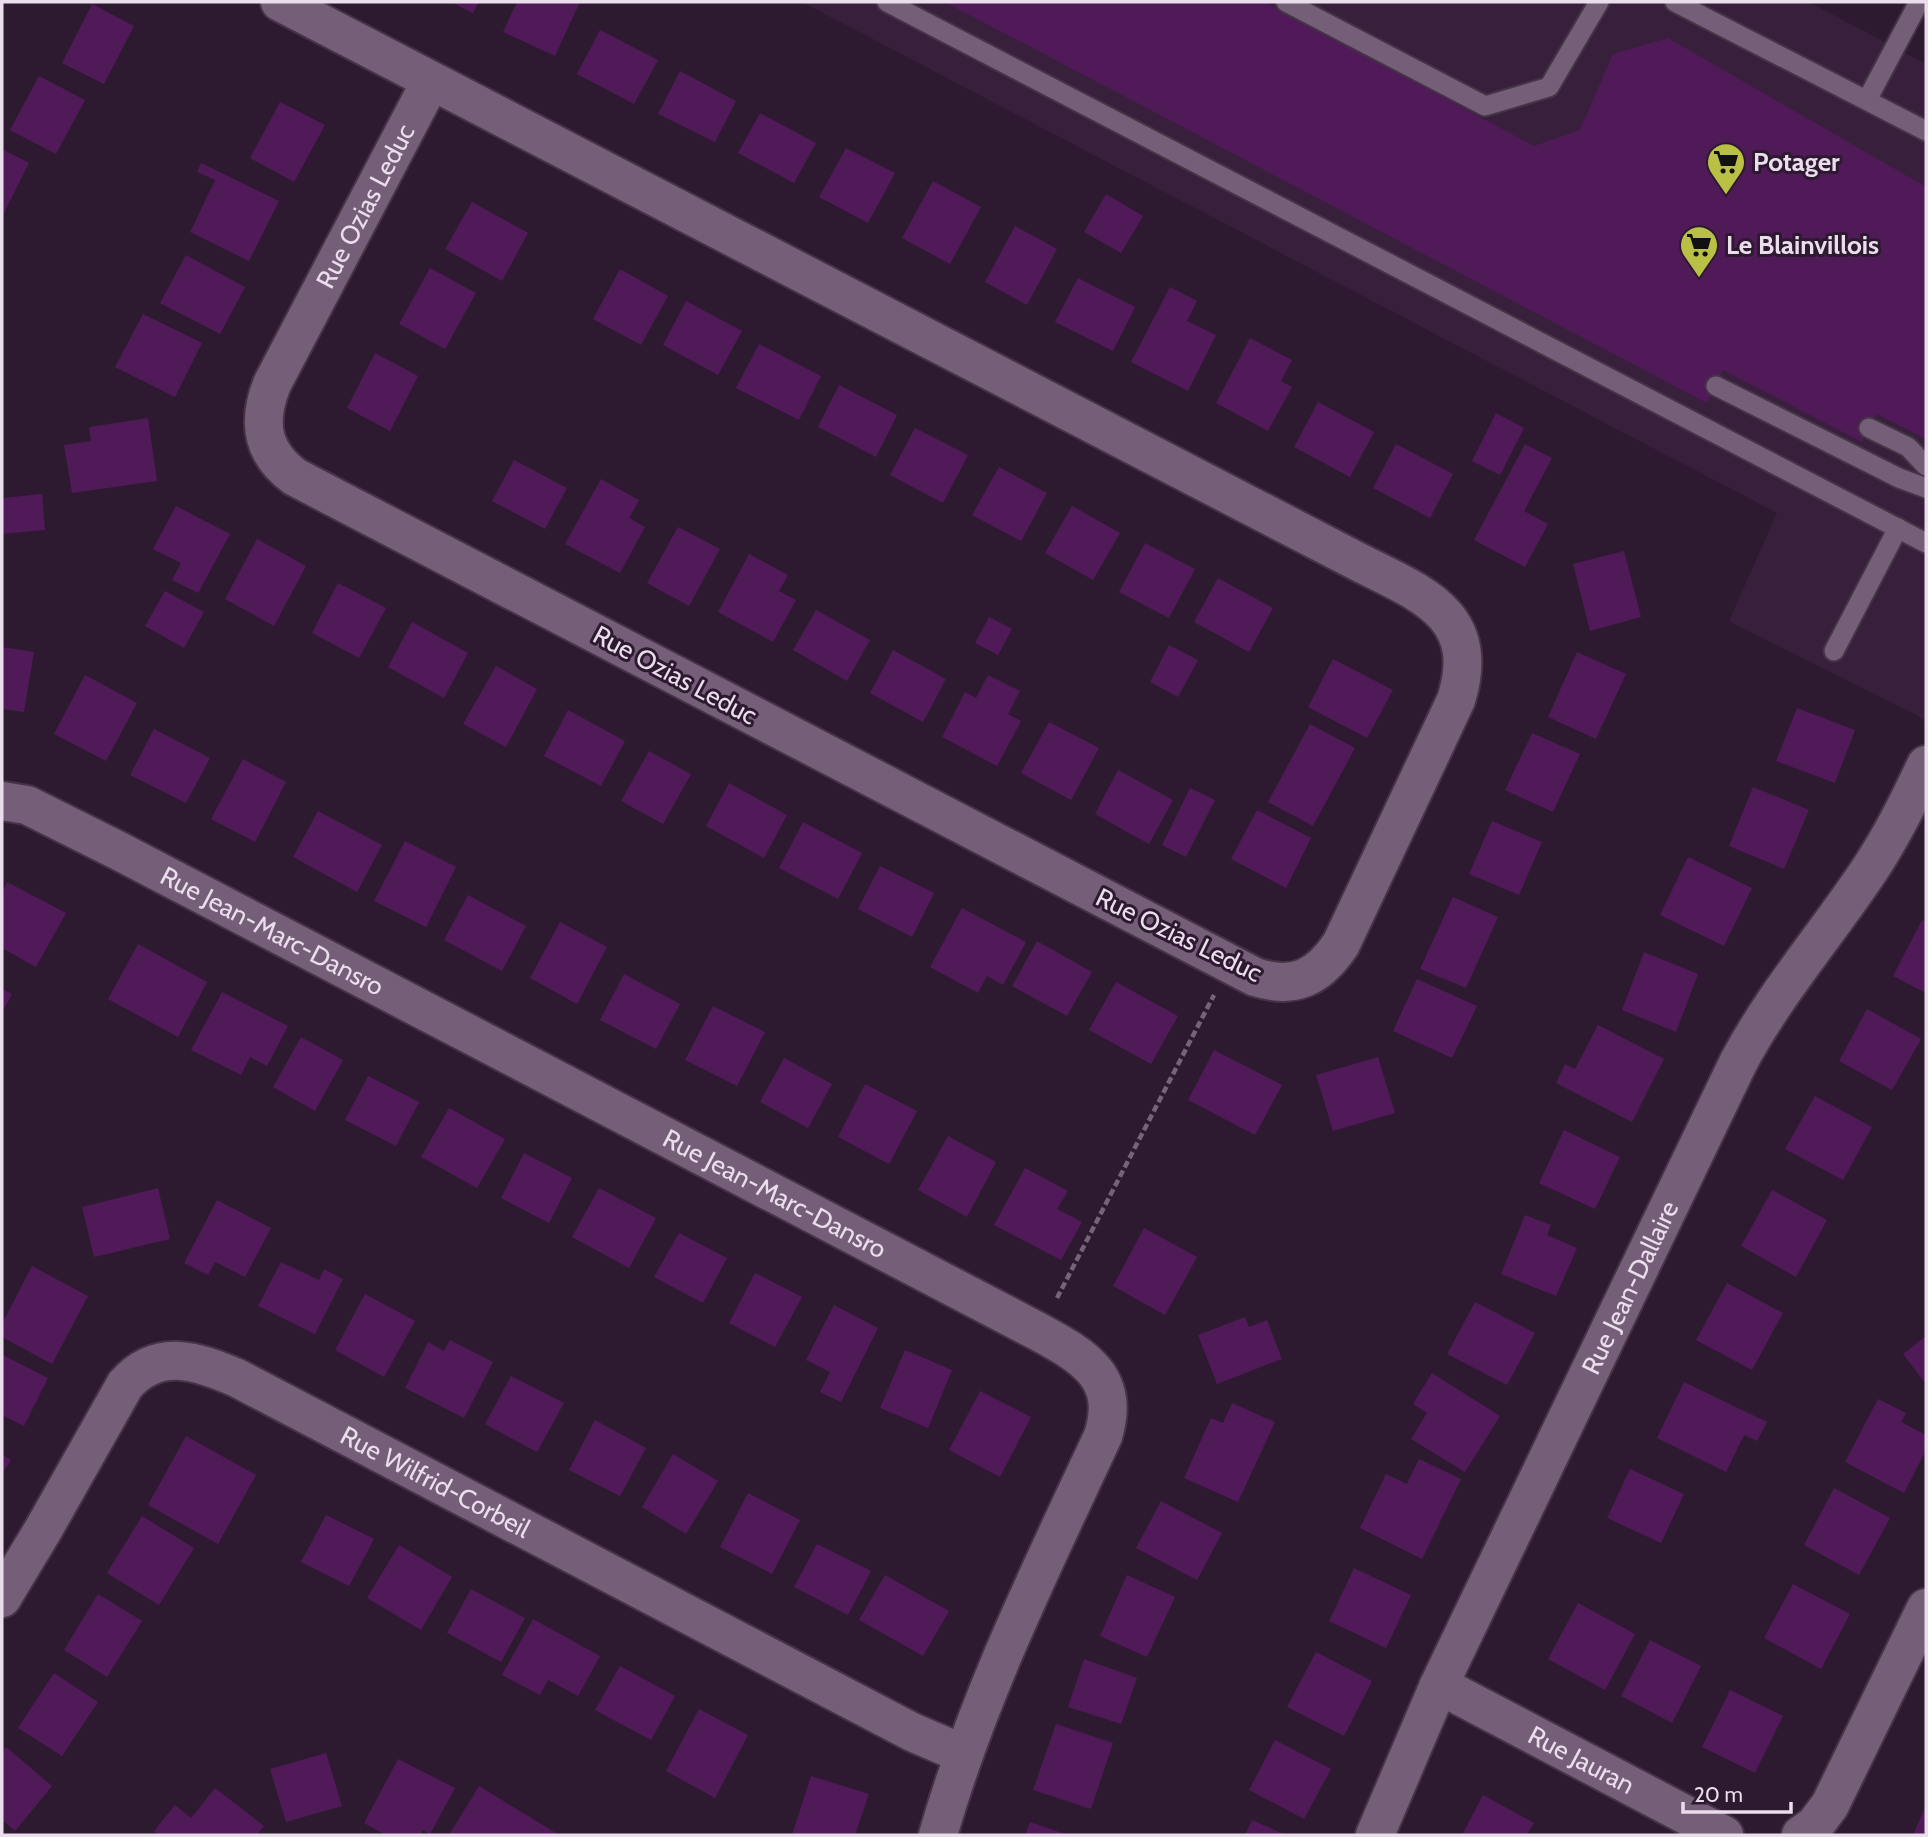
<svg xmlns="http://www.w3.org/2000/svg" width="1928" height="1837" font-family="Cabin,sans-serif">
<rect width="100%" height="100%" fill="#2d1a30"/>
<path fill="#38203c" d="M802 2H1809L1926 64V722L1913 713 1729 621 1777 513Z"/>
<g fill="#501a58">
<path d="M451 2H479L473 13Z"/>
<path d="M517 2H580L555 56 503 32Z"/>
<path d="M945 2H1265L1534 146 1580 130 1613 54 1668 38 1926 187V439L1877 414 1862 442 1723 370 1707 403Z"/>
<path d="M92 4 134 26 104 84 62 63Z"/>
<path d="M600 30 658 60 634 104 577 74Z"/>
<path d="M680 71 736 101 715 142 658 114Z"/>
<path d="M39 76 85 100 56 154 10 130Z"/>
<path d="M280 102 325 125 294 182 250 158Z"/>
<path d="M760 113 816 143 794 183 738 153Z"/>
<path d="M846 148 895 173 868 223 819 197Z"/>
<path d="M2 149 29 163 2 217Z"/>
<path d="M201 163 279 201 249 261 190 232 215 180 197 172Z"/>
<path d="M933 181 981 207 950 264 902 238Z"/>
<path d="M1106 194 1143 216 1121 253 1084 232Z"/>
<path d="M472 202 528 233 502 281 445 249Z"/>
<path d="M1015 226 1057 249 1027 305 985 282Z"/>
<path d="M186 255 245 287 220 334 160 303Z"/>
<path d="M430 268 476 293 445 349 399 324Z"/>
<path d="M620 269 668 296 641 345 593 319Z"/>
<path d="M1078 278 1135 307 1113 351 1055 322Z"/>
<path d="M1170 287 1197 301 1187 321 1216 335 1188 391 1131 362Z"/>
<path d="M686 301 742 331 718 375 663 345Z"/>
<path d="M143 314 202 343 175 397 115 367Z"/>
<path d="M1250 338 1292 360 1281 381 1292 387 1268 431 1216 403Z"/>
<path d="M759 344 821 376 799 420 736 388Z"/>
<path d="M375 353 418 376 390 431 347 408Z"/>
<path d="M839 385 897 415 876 457 818 427Z"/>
<path d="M1318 402 1374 432 1350 477 1294 447Z"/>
<path d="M1496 413 1524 428 1500 475 1472 461Z"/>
<path d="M148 418 157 481 72 493 64 445 91 441 89 427Z"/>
<path d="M915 428 968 455 943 503 890 475Z"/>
<path d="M1396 444 1453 474 1430 518 1373 488Z"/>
<path d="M1525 444 1552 458 1524 511 1548 524 1525 567 1474 540Z"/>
<path d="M514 460 567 488 545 529 492 501Z"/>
<path d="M999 467 1047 493 1021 541 972 515Z"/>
<path d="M601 479 639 500 629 518 645 527 620 573 565 544Z"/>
<path d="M42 494 45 530 2 534V498Z"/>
<path d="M176 506 230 534 198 593 172 580 181 563 153 549Z"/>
<path d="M1072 506 1120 533 1093 580 1045 553Z"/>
<path d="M678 527 720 549 689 606 647 583Z"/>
<path d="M257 539 306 566 274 626 225 599Z"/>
<path d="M1145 543 1195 569 1169 618 1119 592Z"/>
<path d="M1624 551 1641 617 1590 631 1573 564Z"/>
<path d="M749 554 788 575 779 591 796 600 773 642 718 612Z"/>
<path d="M1218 578 1273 608 1249 652 1194 622Z"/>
<path d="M338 583 386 608 359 658 312 633Z"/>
<path d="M165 591 204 612 184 648 145 626Z"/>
<path d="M816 610 870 640 847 681 793 650Z"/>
<path d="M989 617 1012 629 998 655 975 643Z"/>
<path d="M412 622 468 653 444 698 388 667Z"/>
<path d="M1169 645 1198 660 1178 697 1150 682Z"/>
<path d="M2 647 34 652 24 712 2 709Z"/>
<path d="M893 650 946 679 923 722 870 693Z"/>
<path d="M1577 652 1626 674 1596 739 1548 717Z"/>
<path d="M1333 659 1393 690 1367 738 1308 707Z"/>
<path d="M496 666 537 689 506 747 463 724Z"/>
<path d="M85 675 137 703 106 761 54 734Z"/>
<path d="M988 675 1020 691 1008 714 1021 721 997 766 942 737 965 692 976 698Z"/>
<path d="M1797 708 1855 730 1835 783 1776 761Z"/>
<path d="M568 710 625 741 601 786 544 756Z"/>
<path d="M1049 722 1099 748 1071 800 1021 773Z"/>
<path d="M1310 724 1355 748 1313 826 1268 802Z"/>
<path d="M154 729 210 758 186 803 130 775Z"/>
<path d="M1532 733 1580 754 1553 812 1505 790Z"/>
<path d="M649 751 691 774 663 824 621 801Z"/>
<path d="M243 759 286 782 255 842 211 819Z"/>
<path d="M1118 770 1173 800 1149 844 1095 814Z"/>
<path d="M729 783 787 815 764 858 706 826Z"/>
<path d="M1753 787 1809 810 1784 869 1729 846Z"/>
<path d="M1190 788 1215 800 1186 857 1162 845Z"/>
<path d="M1257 810 1311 838 1286 888 1231 859Z"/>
<path d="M318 811 382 845 357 892 293 857Z"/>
<path d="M1492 821 1542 842 1519 895 1469 874Z"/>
<path d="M803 822 862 853 838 899 779 868Z"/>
<path d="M405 841 456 867 426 927 374 901Z"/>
<path d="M1688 857 1752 888 1724 946 1660 915Z"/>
<path d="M880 866 934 893 912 937 858 909Z"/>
<path d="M7 882 66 913 36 967 2 948V893Z"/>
<path d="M468 895 526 926 502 971 444 940Z"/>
<path d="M1453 897 1498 917 1466 988 1420 969Z"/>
<path d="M962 908 1026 942 1003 985 987 976 978 993 930 967Z"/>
<path d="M1922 920 1926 922V993L1893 976Z"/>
<path d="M560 922 607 947 577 1004 530 978Z"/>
<path d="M1037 941 1092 972 1067 1016 1012 986Z"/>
<path d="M138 944 207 982 178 1037 108 999Z"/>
<path d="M1644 952 1698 974 1676 1032 1622 1010Z"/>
<path d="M624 974 680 1004 656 1049 600 1020Z"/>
<path d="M1417 979 1477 1006 1452 1058 1393 1031Z"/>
<path d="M1116 982 1178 1016 1151 1064 1089 1030Z"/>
<path d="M2 989 12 994 2 1013Z"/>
<path d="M222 992 288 1026 267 1066 250 1057 241 1075 191 1050Z"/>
<path d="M713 1006 765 1032 737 1086 685 1060Z"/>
<path d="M1867 1009 1921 1039 1892 1090 1839 1061Z"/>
<path d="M1598 1025 1664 1059 1632 1122 1556 1083 1565 1064 1575 1069Z"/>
<path d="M301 1037 343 1060 315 1111 273 1087Z"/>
<path d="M1214 1050 1282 1085 1255 1135 1188 1100Z"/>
<path d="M1378 1057 1395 1113 1333 1131 1316 1075Z"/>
<path d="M784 1058 832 1084 808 1128 760 1102Z"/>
<path d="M368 1076 419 1102 396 1146 345 1120Z"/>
<path d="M865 1084 917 1111 889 1164 838 1137Z"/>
<path d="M1815 1096 1872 1127 1843 1180 1785 1149Z"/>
<path d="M449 1108 505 1139 477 1188 421 1157Z"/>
<path d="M1564 1130 1620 1157 1595 1209 1539 1183Z"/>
<path d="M948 1136 996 1162 967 1217 918 1190Z"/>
<path d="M524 1153 572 1178 549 1223 501 1198Z"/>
<path d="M1025 1168 1068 1191 1057 1209 1082 1222 1061 1260 994 1225Z"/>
<path d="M158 1188 170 1239 94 1257 82 1207Z"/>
<path d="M599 1188 656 1218 629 1268 572 1237Z"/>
<path d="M1772 1190 1827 1220 1796 1277 1741 1246Z"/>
<path d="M217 1200 271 1228 245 1277 215 1262 208 1275 184 1263Z"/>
<path d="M1525 1215 1551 1225 1547 1235 1577 1248 1556 1296 1501 1274Z"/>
<path d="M1144 1228 1197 1257 1165 1315 1113 1286Z"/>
<path d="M679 1233 727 1258 703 1303 654 1277Z"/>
<path d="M281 1262 319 1280 324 1269 343 1279 315 1334 258 1306Z"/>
<path d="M32 1266 88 1296 52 1364 2 1337V1324Z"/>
<path d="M755 1273 802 1297 775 1347 729 1323Z"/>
<path d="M1727 1283 1783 1313 1752 1370 1696 1340Z"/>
<path d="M365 1294 415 1321 384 1377 335 1350Z"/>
<path d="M1475 1302 1535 1333 1507 1385 1447 1354Z"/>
<path d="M834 1305 878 1328 841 1402 820 1392 830 1372 806 1360Z"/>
<path d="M1245 1317 1249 1327 1267 1320 1282 1359 1217 1384 1198 1335Z"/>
<path d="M1926 1336V1384L1903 1354Z"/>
<path d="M450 1340 493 1362 464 1418 405 1388 428 1342 444 1351Z"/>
<path d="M905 1350 952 1370 928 1428 880 1408Z"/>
<path d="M3 1355 48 1378 24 1426 2 1415Z"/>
<path d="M1432 1373 1500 1416 1465 1472 1411 1439 1427 1413 1413 1404Z"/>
<path d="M511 1376 564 1403 537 1452 485 1424Z"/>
<path d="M1684 1382 1767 1422 1757 1441 1744 1435 1726 1472 1657 1438Z"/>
<path d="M980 1391 1031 1417 1000 1477 949 1450Z"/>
<path d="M1878 1399 1906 1413 1901 1422 1926 1435V1450L1904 1493 1845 1462Z"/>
<path d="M1232 1403 1275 1422 1238 1502 1184 1478 1211 1418 1223 1423Z"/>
<path d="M595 1420 646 1448 620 1496 569 1470Z"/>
<path d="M186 1436 256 1475 218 1544 148 1505Z"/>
<path d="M2 1454 11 1460 2 1474Z"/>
<path d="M673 1454 718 1481 686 1534 642 1507Z"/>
<path d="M1419 1459 1461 1479 1422 1559 1360 1528 1386 1474 1407 1484Z"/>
<path d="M1630 1469 1684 1494 1661 1543 1607 1518Z"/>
<path d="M1834 1488 1890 1518 1859 1575 1804 1545Z"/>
<path d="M748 1493 800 1520 772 1574 720 1547Z"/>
<path d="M1161 1501 1222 1533 1197 1580 1136 1548Z"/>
<path d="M326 1515 374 1539 349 1586 301 1562Z"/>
<path d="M142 1516 194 1548 159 1605 107 1573Z"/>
<path d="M817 1544 871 1571 848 1615 794 1587Z"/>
<path d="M399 1545 452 1577 421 1630 367 1598Z"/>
<path d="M1354 1568 1411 1595 1386 1648 1329 1621Z"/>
<path d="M885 1575 949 1611 923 1656 859 1620Z"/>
<path d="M1127 1575 1175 1597 1147 1657 1100 1636Z"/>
<path d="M1793 1584 1850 1614 1821 1669 1764 1638Z"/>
<path d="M471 1589 525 1618 501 1662 447 1633Z"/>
<path d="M98 1594 142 1621 107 1677 64 1650Z"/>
<path d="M1578 1603 1635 1634 1605 1690 1548 1659Z"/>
<path d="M533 1619 600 1656 578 1696 548 1680 540 1695 502 1675Z"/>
<path d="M1650 1640 1701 1666 1672 1723 1621 1696Z"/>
<path d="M1316 1652 1372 1681 1344 1736 1287 1707Z"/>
<path d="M1084 1659 1137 1678 1121 1724 1068 1707Z"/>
<path d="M620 1666 675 1696 651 1740 595 1710Z"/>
<path d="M54 1673 98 1702 62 1756 18 1728Z"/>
<path d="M1730 1690 1783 1716 1755 1773 1702 1747Z"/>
<path d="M699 1709 748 1735 715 1798 666 1771Z"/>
<path d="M1056 1724 1113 1743 1091 1809 1033 1790Z"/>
<path d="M1275 1740 1331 1769 1304 1819 1249 1790Z"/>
<path d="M6 1747 52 1786 15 1831 2 1820V1751Z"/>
<path d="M326 1753 342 1806 286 1822 270 1769Z"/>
<path d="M398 1759 455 1788 430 1834 423 1830 420 1835H386L364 1823Z"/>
<path d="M811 1776 869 1794 855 1835H792Z"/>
<path d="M479 1786 559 1835H449Z"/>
<path d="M215 1788 264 1826 257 1835H159L154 1831 175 1805 191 1818Z"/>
<path d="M1483 1795 1534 1823 1527 1835H1462Z"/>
<path d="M1926 1805V1835H1913Z"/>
<path d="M1252 1820 1286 1835H1245Z"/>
<path d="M1030 1822 1068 1835H1025Z"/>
</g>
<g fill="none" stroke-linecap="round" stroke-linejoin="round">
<defs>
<g id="lane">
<path d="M887 2 1926 543"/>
<path d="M1286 2 1485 106 1549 87 1599 2"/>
<path d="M1675 2 1926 131"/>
<path d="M1867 100 1919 2"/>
<path d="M1716 386 1899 478 1926 488"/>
<path d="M1869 428 1908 447 1926 466"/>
<path d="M1834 651 1898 528"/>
</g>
<g id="street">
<path id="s1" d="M280 2 1347 556C1412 591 1485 609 1456 700L1341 944C1319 977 1295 990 1255 977L295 477C261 452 257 422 272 384L431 81"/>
<path id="s2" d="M2 801 27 805 119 851 1039 1332C1085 1357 1121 1378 1103 1436 1042 1567 978 1696 938 1835"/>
<path id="s3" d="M2 1598 43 1530 125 1385C158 1347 197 1361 237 1378L912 1732 963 1754"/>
<path id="s4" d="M1439 1685 1724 1835"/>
<path id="s5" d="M1375 1835 1439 1685 1738 1063C1775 993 1827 934 1870 869 1892 836 1909 801 1926 765"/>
<path d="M1801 1835 1815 1825 1830 1805 1926 1608"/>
</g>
</defs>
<use href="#lane" stroke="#443446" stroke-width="23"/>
<use href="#street" stroke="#443446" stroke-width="42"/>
<path stroke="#756478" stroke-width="4.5" stroke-dasharray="7 3.5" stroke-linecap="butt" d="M1057 1298 1214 995"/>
<use href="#lane" stroke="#755e78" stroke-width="19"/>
<use href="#street" stroke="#755e78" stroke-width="38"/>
</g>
<defs>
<symbol id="supermarket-pin" viewBox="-11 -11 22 30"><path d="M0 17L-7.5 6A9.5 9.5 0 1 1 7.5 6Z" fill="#bac045" stroke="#2d1a30"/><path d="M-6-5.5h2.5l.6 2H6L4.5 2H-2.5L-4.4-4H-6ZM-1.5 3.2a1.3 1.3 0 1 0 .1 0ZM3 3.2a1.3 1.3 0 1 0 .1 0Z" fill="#111"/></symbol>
</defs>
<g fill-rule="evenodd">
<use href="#supermarket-pin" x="1704" y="140" width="44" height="60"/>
<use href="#supermarket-pin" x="1677" y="223" width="44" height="60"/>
</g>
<g text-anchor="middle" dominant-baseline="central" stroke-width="6" stroke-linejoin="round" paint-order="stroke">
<g font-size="26" font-weight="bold" fill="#eaddec" stroke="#2d1a30" text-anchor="start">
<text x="1753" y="162">Potager</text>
<text x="1726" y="245">Le Blainvillois</text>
</g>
<g font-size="26" fill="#eaddec" stroke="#2d1a30">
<text stroke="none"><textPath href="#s1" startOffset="3166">Rue Ozias Leduc</textPath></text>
<text transform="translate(675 675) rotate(28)">Rue Ozias Leduc</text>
<text stroke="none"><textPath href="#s2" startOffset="301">Rue Jean-Marc-Dansro</textPath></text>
<text transform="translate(1179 935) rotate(26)">Rue Ozias Leduc</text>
<text stroke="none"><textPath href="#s2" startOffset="868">Rue Jean-Marc-Dansro</textPath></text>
<text stroke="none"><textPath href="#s5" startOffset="604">Rue Jean-Dallaire</textPath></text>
<text stroke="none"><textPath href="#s3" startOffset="592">Rue Wilfrid-Corbeil</textPath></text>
<text stroke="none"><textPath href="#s4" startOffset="161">Rue Jauran</textPath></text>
</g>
</g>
<rect width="1928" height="1837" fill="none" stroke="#eaddec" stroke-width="7"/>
<path d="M1683 1802v10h108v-10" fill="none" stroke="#eaddec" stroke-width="3.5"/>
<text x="1694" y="1802" font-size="21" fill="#eaddec" stroke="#2d1a30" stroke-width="5" paint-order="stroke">20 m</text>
</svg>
